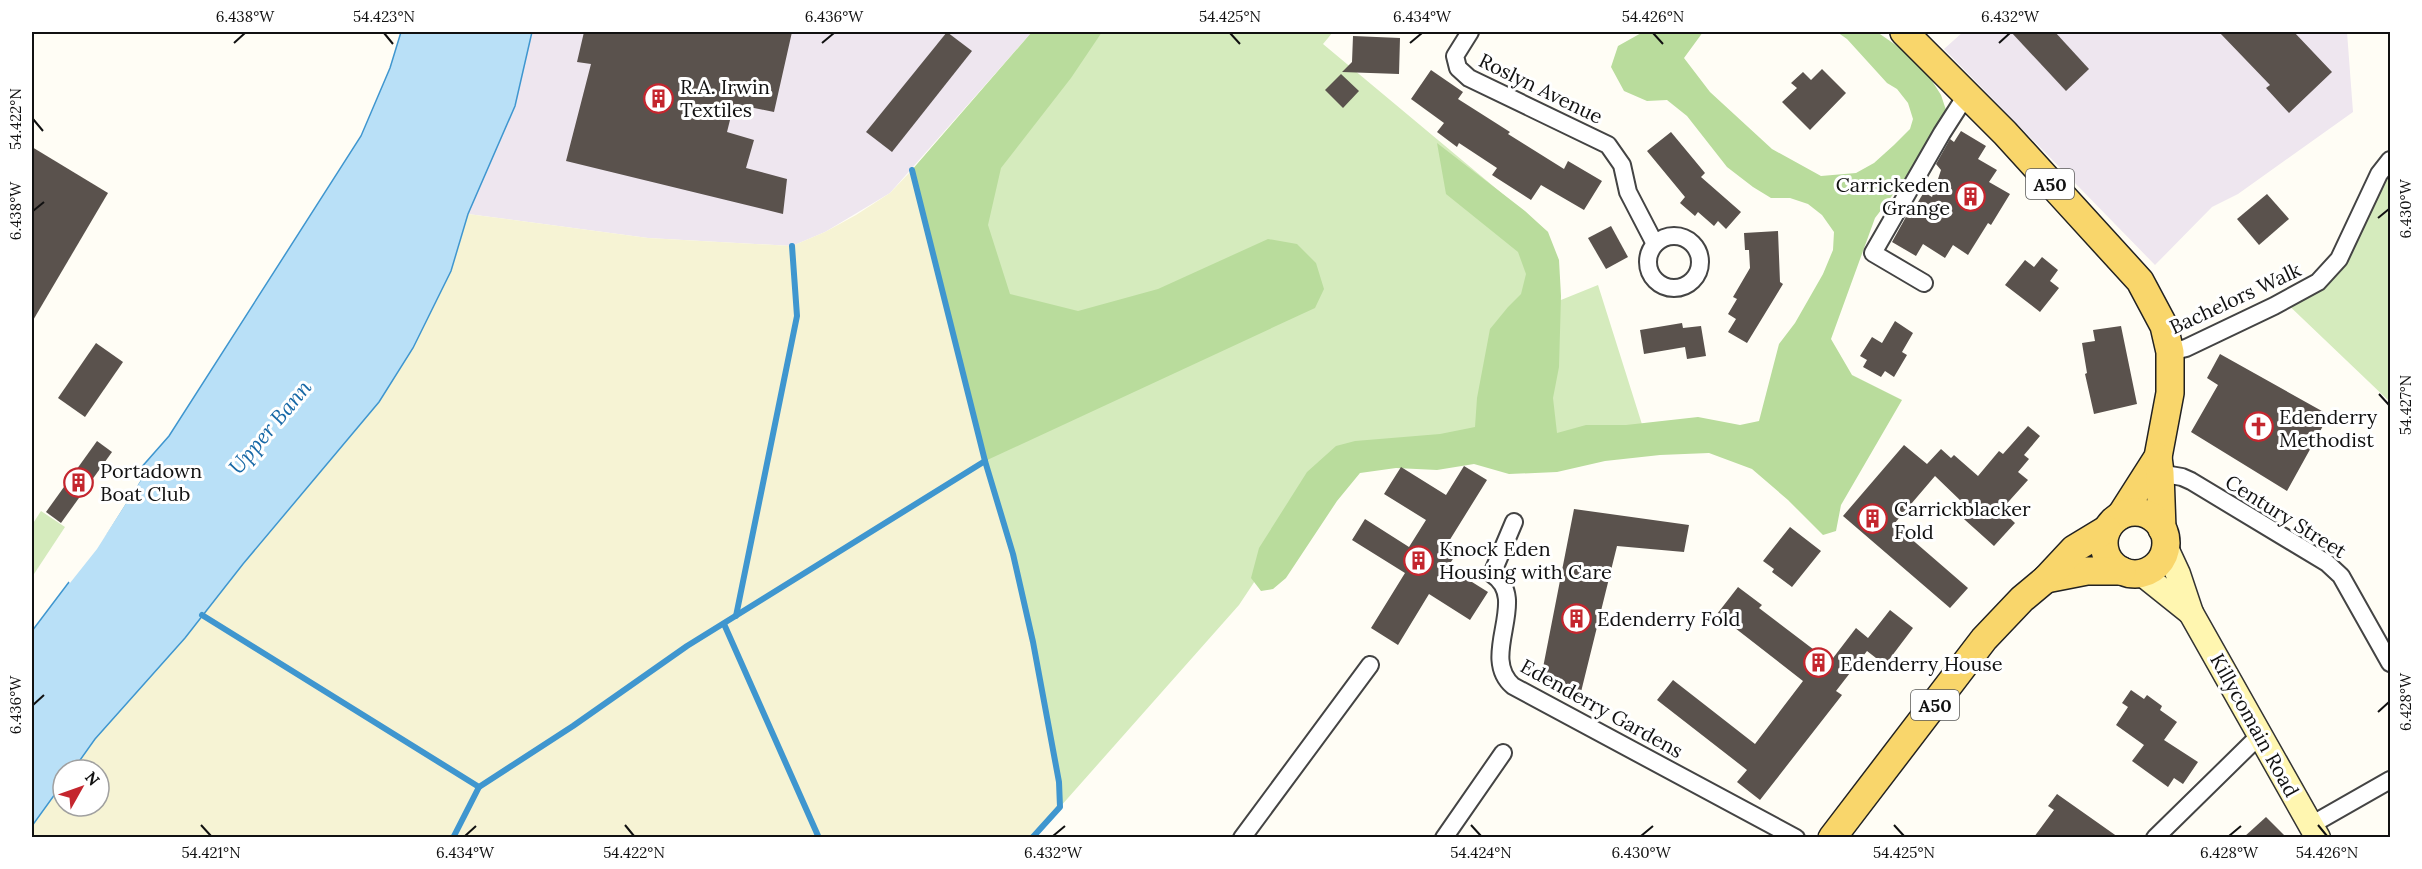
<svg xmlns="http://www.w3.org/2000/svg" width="2422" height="869" font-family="Lora,serif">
<rect width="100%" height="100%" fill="#fffdf5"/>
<g fill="#eee6ef">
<path d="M532 32H1032L890 193 825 232 792 246 648 238 468 214 515 106Z"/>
<path d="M1963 32H2347L2353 112 2238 194 2212 207 2155 265 1944 49Z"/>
</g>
<path fill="#f6f3d4" d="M912 170 985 461 1013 554 1033 642 1059 782 1060 807 1032 837 32 838V826L63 783V806H99V770H73L95 739 185 638 243 564 379 402 413 348 451 271 468 214 648 238 792 246 825 232 856 215 890 193Z"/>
<g fill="#d5ebbd">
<path d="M1032 32H1333L1323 44 1548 232 1551 304 1598 285 1646 437 1330 468 1239 605 1060 807 1059 782 1033 642 1014 554 985 461 912 170Z"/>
<path d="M2390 160V402L2283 300 2318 282Z"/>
<path d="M41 511 65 527 32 577V525Z"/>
</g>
<g fill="#b9dc9c">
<path d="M1032 32H1102L1071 78 1001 168 988 225 1010 294 1078 311 1158 289 1268 239 1297 244 1316 263 1324 289 1315 308 985 461 912 170Z"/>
<path d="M1643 32H1703L1684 58 1710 92 1772 149 1821 176 1856 173 1874 163 1894 145 1910 129 1913 119 1908 103 1897 89 1887 83 1847 39 1837 32H1877L1906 52 1927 73 1941 95 1947 113 1937 130 1901 184 1875 218 1831 339 1852 375 1902 400 1841 505 1836 531 1823 535 1788 500 1752 469 1709 453 1660 455 1605 461 1557 472 1509 474 1474 464 1437 470 1396 468 1360 473 1337 501 1286 578 1273 589 1261 591 1251 578 1259 548 1307 472 1336 446 1355 441 1440 434 1475 427 1477 398 1490 329 1508 307 1521 294 1526 274 1518 252 1446 194 1437 143 1525 211 1548 232 1559 260 1561 296 1559 367 1553 398 1557 433 1586 425H1626L1698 417 1740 425 1759 421 1779 344 1795 323 1823 274 1833 250 1834 232 1822 215 1808 204 1790 198H1771L1753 187 1727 167 1687 116 1667 100 1647 101 1624 91 1611 67 1618 46Z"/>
</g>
<path fill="#b9e0f7" stroke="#3f96cf" stroke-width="1.5" d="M401 32H532L515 106 468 214 451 271 413 348 379 402 243 564 185 638 95 739 73 770H63V783L32 826V631L106 533 143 476 140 469 169 436 361 136 390 68Z"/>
<path fill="#fffdf5" d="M139 466 146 472 97 549 70 583 67 580 140 476 137 469Z"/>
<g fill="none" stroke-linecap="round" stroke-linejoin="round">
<g stroke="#3f96cf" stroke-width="6">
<path d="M912 170 985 461 1013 554 1033 642 1059 782 1060 807 1032 838"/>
<path d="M202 615 479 787 573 726 687 646 985 461"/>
<path d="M736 616 797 316 792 246"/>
<path d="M724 624 819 838"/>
<path d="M453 838 479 787"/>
</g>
</g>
<g fill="#5a524d">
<path d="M584 32H792L774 112 734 104 727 132 754 140 746 168 787 179 783 214 566 161 591 64 577 62Z"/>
<path d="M947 32 972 51 892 152 866 132Z"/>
<path d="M2011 32H2055L2089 69 2066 91Z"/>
<path d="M2219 32H2294L2332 72 2289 113 2266 88 2270 85Z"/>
<path d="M1353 36 1400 38 1399 74 1342 72 1352 62Z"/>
<path d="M1822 69 1846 93 1810 130 1782 102 1797 88 1791 83 1803 72 1811 80Z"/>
<path d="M1431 70 1463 92 1458 99 1510 132 1508 134 1564 169 1568 161 1602 181 1584 210 1541 185 1531 200 1492 175 1497 168 1459 143 1457 147 1437 132 1444 123 1411 99Z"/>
<path d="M1341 74 1359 91 1343 108 1325 90Z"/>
<path d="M1961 131 1986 146 1978 159 1997 170 1989 182 2010 194 1991 225 1988 223 1968 255 1953 245 1945 258 1923 244 1916 256 1892 242 1912 206 1915 207 1924 192 1932 197 1941 170 1936 164 1950 139 1954 142Z"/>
<path d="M1671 132 1705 173 1701 177 1741 212 1726 229 1718 221 1714 226 1698 212 1695 216 1680 203 1685 197 1647 151Z"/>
<path d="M32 147 108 193 32 322Z"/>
<path d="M2267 194 2289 219 2259 245 2237 219Z"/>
<path d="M1611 226 1628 257 1606 269 1588 238Z"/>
<path d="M1778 231 1780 282 1783 284 1747 343 1728 332 1736 319 1728 314 1737 299 1733 297 1750 268 1749 250H1745L1744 233Z"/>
<path d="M2042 257 2058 270 2050 281 2059 288 2040 312 2005 285 2025 260 2034 267Z"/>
<path d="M1895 321 1913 333 1902 352 1907 355 1894 377 1885 371 1881 377 1863 367 1867 360 1860 356 1872 337 1882 343Z"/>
<path d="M1682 323 1683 328 1701 326 1706 356 1687 359 1685 347 1644 354 1640 330Z"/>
<path d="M2121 326 2137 404 2094 414 2085 374 2087 373 2082 343 2095 341 2093 330Z"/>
<path d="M96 343 123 362 85 417 58 398Z"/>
<path d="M2220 354 2329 415 2287 491 2191 432 2218 385 2207 378Z"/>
<path d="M2028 426 2040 436 2024 455 2029 459 2018 472 2028 480 2001 510 2015 523 1994 546 1955 511 1963 503 1935 476 1894 524 1968 588 1950 608 1843 516 1904 445 1927 464 1941 449 1951 458 1954 455 1978 476 1999 451 2003 454Z"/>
<path d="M97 441 112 452 61 523 46 512Z"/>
<path d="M1464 466 1487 480 1446 546 1457 552 1448 567 1488 592 1470 620 1429 594 1398 645 1371 628 1405 573 1352 540 1365 519 1409 547 1426 520 1384 494 1401 467 1446 495Z"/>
<path d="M1574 509 1689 525 1684 552 1617 546 1580 696 1540 683Z"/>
<path d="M1790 527 1821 551 1792 587 1772 572 1774 569 1763 561Z"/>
<path d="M1738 587 1762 605 1759 608 1830 662 1856 628 1868 638 1890 610 1913 628 1885 665 1867 651 1836 691 1842 695 1760 800 1737 782 1747 770 1657 700 1673 680 1755 744 1803 681 1717 614Z"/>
<path d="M2131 690 2144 699 2147 695 2162 706 2160 710 2177 722 2164 740 2198 762 2183 784 2174 778 2168 787 2132 761 2144 745 2116 725 2128 707 2122 703Z"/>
<path d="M2057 794 2118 837H2034L2054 810 2048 806Z"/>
<path d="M2266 817 2286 837H2244Z"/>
</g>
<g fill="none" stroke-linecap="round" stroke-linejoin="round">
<defs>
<g id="street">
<path d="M1470 32 1455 56 1458 68 1469 78 1608 145 1622 165 1628 192 1655 244"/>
<circle cx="1674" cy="262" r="26"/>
<path d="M1924 283 1873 253 1942 133 1967 94"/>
<path d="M2170 352 2186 348 2274 306 2318 282 2339 259 2379 174 2390 160"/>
<path d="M2153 472 2182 477 2191 481 2327 563 2341 576 2390 663"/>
<path d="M1514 522 1492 574C1531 599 1478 656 1513 686L1796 838"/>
<path d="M2311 825 2390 780"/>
<path d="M1242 838 1370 665"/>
<path d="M1444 838 1503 753"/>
<path d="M2155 838 2260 735"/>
</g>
<g id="secondary">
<path d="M2165 546 2178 574 2191 613 2318 838"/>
<path d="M2141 573 2191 613"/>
</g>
<g id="primary">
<path d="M1904 32 2005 133 2140 281 2164 326 2170 352V393L2158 457 2121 515"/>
<path d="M2158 457 2160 473 2162 529"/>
<circle cx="2135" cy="543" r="31"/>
<path d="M2046 579 2087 571H2122"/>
<path d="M1832 838 1984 639 2022 599 2046 579 2074 549 2107 529"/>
</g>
</defs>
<use href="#street" stroke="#444" stroke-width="20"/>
<use href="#secondary" stroke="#333" stroke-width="27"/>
<use href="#primary" stroke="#222" stroke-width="30"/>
<use href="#street" stroke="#fff" stroke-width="16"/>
<use href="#secondary" stroke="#fff6b0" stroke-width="24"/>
<use href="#primary" stroke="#f9d66b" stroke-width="27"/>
</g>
<path fill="none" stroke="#111" stroke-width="2" d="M384 33 393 44M1230 33 1240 44M1653 33 1663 44M234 43 245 33M822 43 834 33M1410 43 1422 33M1999 43 2010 33M33 119 43 131M33 211 44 202M2378 218 2389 209M2379 394 2389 405M33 705 44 695M2378 712 2389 702M201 825 211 836M625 825 634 836M1471 825 1481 836M1894 825 1904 836M2318 825 2327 836M465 836 476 826M1053 836 1065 826M1641 836 1653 826M2229 836 2241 826"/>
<defs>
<symbol id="building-ring" viewBox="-11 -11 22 22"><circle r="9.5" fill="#fff" stroke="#c4262e" stroke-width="1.5"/><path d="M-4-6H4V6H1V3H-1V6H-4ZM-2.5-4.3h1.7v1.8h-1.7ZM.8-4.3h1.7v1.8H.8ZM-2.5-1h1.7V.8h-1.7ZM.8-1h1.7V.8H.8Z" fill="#c4262e"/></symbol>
<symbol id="church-ring" viewBox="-11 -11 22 22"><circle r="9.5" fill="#fff" stroke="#c4262e" stroke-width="1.5"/><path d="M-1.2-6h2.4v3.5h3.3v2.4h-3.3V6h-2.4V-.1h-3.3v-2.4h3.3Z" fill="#c4262e"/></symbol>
</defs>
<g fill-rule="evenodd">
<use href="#building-ring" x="642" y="82" width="33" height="33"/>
<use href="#building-ring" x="1954" y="180" width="33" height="33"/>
<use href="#church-ring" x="2242" y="410" width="33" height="33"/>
<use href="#building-ring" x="62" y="466" width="33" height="33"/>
<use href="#building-ring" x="1856" y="502" width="33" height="33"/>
<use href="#building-ring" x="1402" y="544" width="33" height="33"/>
<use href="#building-ring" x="1560" y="602" width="33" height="33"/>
<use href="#building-ring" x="1802" y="646" width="33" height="33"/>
</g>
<g text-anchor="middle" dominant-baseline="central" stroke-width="6" stroke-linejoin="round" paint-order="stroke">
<g fill="#fff" stroke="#585858" stroke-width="1.5">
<rect x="2026" y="169" width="48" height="30" rx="4.5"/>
<rect x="1911" y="690" width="48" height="30" rx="4.5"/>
</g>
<g font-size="18" font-weight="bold" fill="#111">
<text x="2050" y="184">A50</text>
<text x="1935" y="705">A50</text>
</g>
<g font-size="20" fill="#111" stroke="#fff" text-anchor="start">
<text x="680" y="86">R.A. Irwin<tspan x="680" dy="23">Textiles</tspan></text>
<text x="1950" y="184" text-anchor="end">Carrickeden<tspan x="1950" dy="23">Grange</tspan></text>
<text x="2279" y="416">Edenderry<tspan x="2279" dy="23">Methodist</tspan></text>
<text x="100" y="470">Portadown<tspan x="100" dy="23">Boat Club</tspan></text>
<text x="1894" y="508">Carrickblacker<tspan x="1894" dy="23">Fold</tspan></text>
<text x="1439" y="548">Knock Eden<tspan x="1439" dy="23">Housing with Care</tspan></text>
<text x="1597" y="618">Edenderry Fold</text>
<text x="1840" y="663">Edenderry House</text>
</g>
<g font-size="20" fill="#111" stroke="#fff">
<text transform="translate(1541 88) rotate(26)">Roslyn Avenue</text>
<text transform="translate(2235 298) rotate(-25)">Bachelors Walk</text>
<text transform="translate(2286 516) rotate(32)">Century Street</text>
<text transform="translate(1602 708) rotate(29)">Edenderry Gardens</text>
<text transform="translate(2255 725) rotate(61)">Killycomain Road</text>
</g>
<g font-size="21" font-style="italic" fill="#1768a6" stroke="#fff">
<text transform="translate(270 427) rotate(-50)">Upper Bann</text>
</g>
</g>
<rect width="2422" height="869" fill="none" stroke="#ffffff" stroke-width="66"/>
<g transform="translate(81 788) rotate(50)"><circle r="28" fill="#ffffff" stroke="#a0a0a0" stroke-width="1.5"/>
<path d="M0-4.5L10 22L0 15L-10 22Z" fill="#c4262e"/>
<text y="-9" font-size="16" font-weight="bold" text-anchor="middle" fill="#111111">N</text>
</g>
<rect x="33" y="33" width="2356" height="803" fill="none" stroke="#111" stroke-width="2"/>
<g font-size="15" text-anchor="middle" fill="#111">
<text x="245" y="22">6.438°W</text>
<text x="384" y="22">54.423°N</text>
<text x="834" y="22">6.436°W</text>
<text x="1230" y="22">54.425°N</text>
<text x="1422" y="22">6.434°W</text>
<text x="1653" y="22">54.426°N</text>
<text x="2010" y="22">6.432°W</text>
<text transform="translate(16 119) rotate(-90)" y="5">54.422°N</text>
<text transform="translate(2406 209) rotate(-90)" y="5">6.430°W</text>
<text transform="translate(16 211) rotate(-90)" y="5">6.438°W</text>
<text transform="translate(2406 405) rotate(-90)" y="5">54.427°N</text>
<text transform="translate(2406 702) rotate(-90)" y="5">6.428°W</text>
<text transform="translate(16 705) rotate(-90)" y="5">6.436°W</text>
<text x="211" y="858">54.421°N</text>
<text x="465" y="858">6.434°W</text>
<text x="634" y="858">54.422°N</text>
<text x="1053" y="858">6.432°W</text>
<text x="1481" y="858">54.424°N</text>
<text x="1641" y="858">6.430°W</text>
<text x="1904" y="858">54.425°N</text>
<text x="2229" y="858">6.428°W</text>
<text x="2327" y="858">54.426°N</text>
</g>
</svg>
